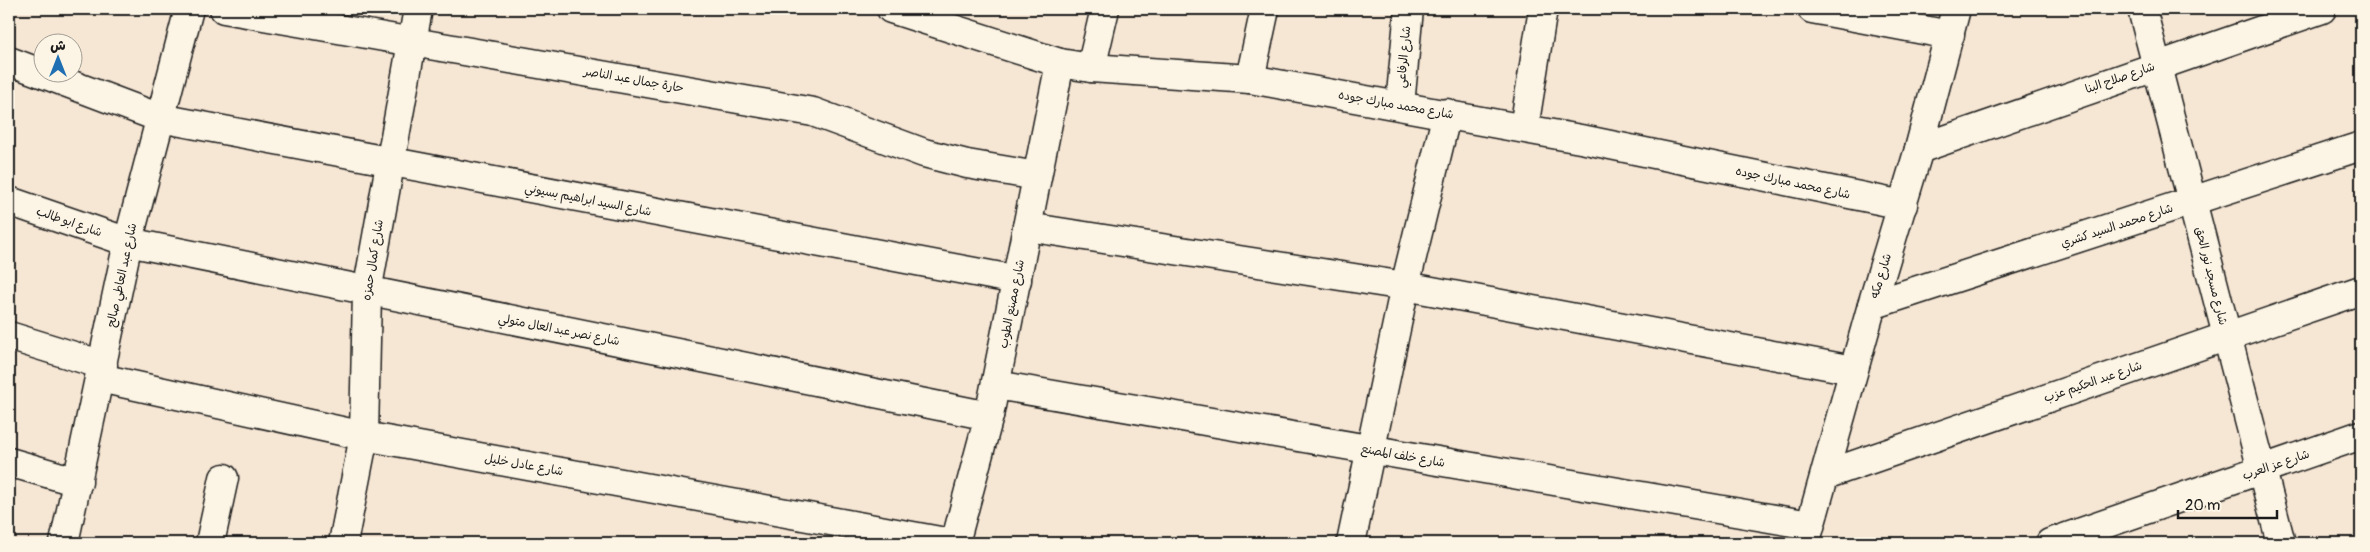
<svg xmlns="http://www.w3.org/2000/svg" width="2370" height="552" font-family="Pangolin,'Playpen Sans Arabic',sans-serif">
<rect width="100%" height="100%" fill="#f6e6d4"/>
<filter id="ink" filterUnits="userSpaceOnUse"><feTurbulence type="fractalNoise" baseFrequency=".02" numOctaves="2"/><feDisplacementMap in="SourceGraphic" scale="10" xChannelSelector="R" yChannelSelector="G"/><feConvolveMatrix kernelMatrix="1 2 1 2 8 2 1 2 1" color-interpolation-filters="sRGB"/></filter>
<g filter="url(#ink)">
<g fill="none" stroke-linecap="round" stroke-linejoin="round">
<defs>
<g id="minor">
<path d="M224 9 813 112 924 153 967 164 1037 176"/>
<path d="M891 9 1060 63 1091 68 1250 79 1586 140 1903 205"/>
<path d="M1812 9 1950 35"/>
<path d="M2142 9 2281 543"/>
<path d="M9 61 160 118 1017 280"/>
<path d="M1091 68 1105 9"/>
<path d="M1250 79 1265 9"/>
<path d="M1400 105 1409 9"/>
<path d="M1524 128 1543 9"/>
<path d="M1919 149 2322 9"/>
<path d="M9 201 128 242 989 416"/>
<path d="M1027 227 1405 286 1853 370"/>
<path d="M1872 305 2361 146"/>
<path d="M9 336 103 365"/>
<path d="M100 378 364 436 951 543"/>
<path d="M996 385 1810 525"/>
<path d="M9 462 78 482"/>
<path d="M1825 475 2361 290"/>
<path d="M1806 541 1872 305 1919 149 1956 9"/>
<path d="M64 543 128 242 189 9"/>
<path d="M210 543 224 478"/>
<path d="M343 543 364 436 367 292 418 9"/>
<path d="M955 543 989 416 1060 63"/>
<path d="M1351 543 1405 286 1447 113"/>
<path d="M2050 543 2361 435"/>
</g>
</defs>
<use href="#minor" stroke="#1c1c1c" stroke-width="31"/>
<use href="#minor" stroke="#fcf5e5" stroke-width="28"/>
</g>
</g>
<g text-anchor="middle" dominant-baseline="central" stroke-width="4.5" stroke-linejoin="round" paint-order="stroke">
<g font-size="12" fill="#1c1c1c" stroke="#fcf5e5">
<text transform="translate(1404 57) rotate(-85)">شارع الرفاعي</text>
<text transform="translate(2120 78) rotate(-19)">شارع صلاح البنا</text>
<text transform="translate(634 80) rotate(10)">حارة جمال عبد الناصر</text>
<text transform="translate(1396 105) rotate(10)">شارع محمد مبارك جوده</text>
<text transform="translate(1793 183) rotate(12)">شارع محمد مبارك جوده</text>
<text transform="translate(588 200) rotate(11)">شارع السيد ابراهيم بسيوني</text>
<text transform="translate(69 222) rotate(19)">شارع ابو طالب</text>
<text transform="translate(2117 226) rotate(-18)">شارع محمد السيد كشري</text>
<text transform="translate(373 260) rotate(-81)">شارع كمال حمزه</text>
<text transform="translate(122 275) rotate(-78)">شارع عبد العاطي صالح</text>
<text transform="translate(1881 276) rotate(-73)">شارع مكه</text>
<text transform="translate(2211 276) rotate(76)">شارع مسجد نور الحق</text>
<text transform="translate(1012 304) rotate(-79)">شارع مصنع الطوب</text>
<text transform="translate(559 330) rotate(11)">شارع نصر عبد العال متولي</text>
<text transform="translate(2093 382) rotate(-19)">شارع عبد الحكيم عزب</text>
<text transform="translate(1403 456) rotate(10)">شارع خلف المصنع</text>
<text transform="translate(524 465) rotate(10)">شارع عادل خليل</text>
<text transform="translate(2276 465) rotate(-19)">شارع عز العرب</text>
</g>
</g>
<rect width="2370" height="552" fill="none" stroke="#fcf5e5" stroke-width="30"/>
<rect x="15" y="15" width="2340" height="522" fill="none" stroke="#1c1c1c" stroke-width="2" filter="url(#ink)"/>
<g transform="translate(58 58)"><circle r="24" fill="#fcf5e5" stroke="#a29e95"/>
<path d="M0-4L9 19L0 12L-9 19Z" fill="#1f6fb2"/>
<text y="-8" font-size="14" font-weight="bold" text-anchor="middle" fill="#1c1c1c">ش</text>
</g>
<path d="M2178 510v8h99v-8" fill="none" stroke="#1c1c1c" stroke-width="2.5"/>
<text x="2185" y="510" font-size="15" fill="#1c1c1c" stroke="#fcf5e5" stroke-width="4" paint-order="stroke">20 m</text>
</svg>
